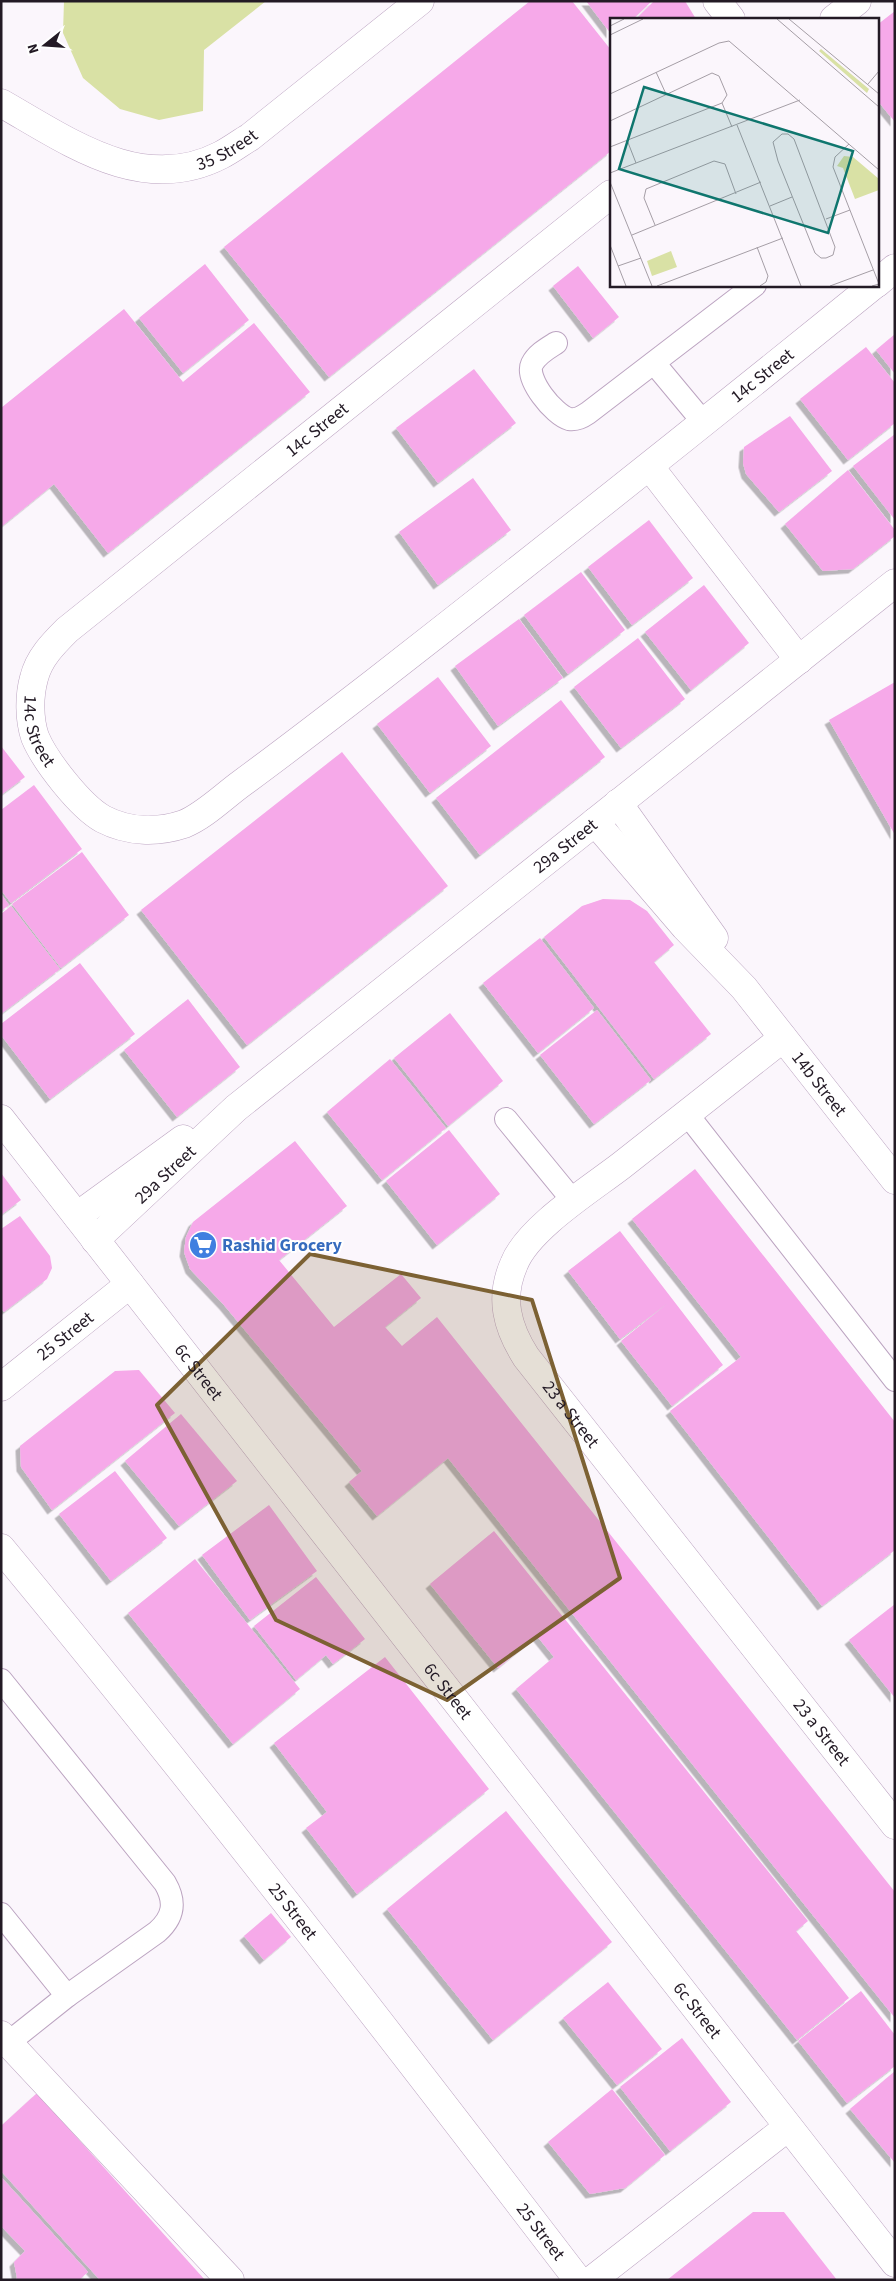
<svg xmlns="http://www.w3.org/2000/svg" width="896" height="2281" font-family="'Source Sans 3',sans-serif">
<defs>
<filter id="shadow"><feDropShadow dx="-4.5" dy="4.5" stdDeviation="0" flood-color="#0004"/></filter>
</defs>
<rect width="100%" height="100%" fill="#fbf6fc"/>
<path fill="#d9e1a5" d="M64 1H266L204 50 203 111 159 120 120 109 83 78 63 33Z"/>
<g fill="#f6a9e9" filter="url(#shadow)">
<path d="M530 1H572L611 50V151L329 377 224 247Z"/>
<path d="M586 1H652L633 19H611V34Z"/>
<path d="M654 1H685L696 19H636Z"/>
<path d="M895 11V122L877 100V25Z"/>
<path d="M205 264 249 320 183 373 139 318Z"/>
<path d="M578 266 619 317 593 338 553 286Z"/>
<path d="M124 309 183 382 254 323 310 392 108 553 54 484 1 527V408Z"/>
<path d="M895 334V374L876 350Z"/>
<path d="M866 347 895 383V423L848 460 800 399Z"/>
<path d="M474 369 516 423 438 483 396 428Z"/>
<path d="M790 416 832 471 779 512 746 474 743 463 744 447Z"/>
<path d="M895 434V520L853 466Z"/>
<path d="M848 470 895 530V536L853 569 823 571 785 524Z"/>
<path d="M473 478 511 530 438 585 399 532Z"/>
<path d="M649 520 693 578 632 625 588 567Z"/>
<path d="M581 572 625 630 568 674 524 615Z"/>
<path d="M704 585 749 643 691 690 645 632Z"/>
<path d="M519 619 563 678 498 726 455 666Z"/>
<path d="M638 638 685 699 621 748 574 687Z"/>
<path d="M438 677 491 746 430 793 377 724Z"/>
<path d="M895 682V835L829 720Z"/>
<path d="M561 700 605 757 480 855 436 798Z"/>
<path d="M1 746 25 777 1 795Z"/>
<path d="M342 752 448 886 247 1045 141 910Z"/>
<path d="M34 785 82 849 11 903 1 890V810Z"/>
<path d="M82 852 129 915 61 968 12 904Z"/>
<path d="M1 894 9 905 1 911Z"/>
<path d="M603 899 630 900 647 911 674 945 654 962 711 1034 654 1079 544 937 582 906Z"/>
<path d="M11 906 60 969 1 1014V914Z"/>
<path d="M540 938 594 1008 538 1053 483 983Z"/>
<path d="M80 963 135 1034 50 1099 1 1035V1024Z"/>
<path d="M188 999 240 1067 177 1117 124 1050Z"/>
<path d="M597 1010 651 1080 594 1124 540 1055Z"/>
<path d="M450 1013 503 1081 448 1126 394 1058Z"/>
<path d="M390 1059 446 1128 382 1180 327 1112Z"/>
<path d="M449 1130 500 1194 437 1245 386 1181Z"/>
<path d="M295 1141 347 1206 279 1260 334 1327 401 1274 421 1298 385 1327 402 1346 437 1317 895 1892V2018L448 1458 377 1516 349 1482 362 1471 224 1305 190 1269 184 1252 186 1237 193 1222Z"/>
<path d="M695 1169 895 1422V1550L822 1606 670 1411 741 1357 632 1219Z"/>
<path d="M1 1173 21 1200 1 1215Z"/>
<path d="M20 1216 50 1256 52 1268 47 1279 4 1312 1 1309V1229Z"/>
<path d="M620 1231 723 1365 672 1406 621 1341 668 1303 620 1339 568 1271Z"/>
<path d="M139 1370 175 1413 52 1510 21 1467 20 1446 115 1371Z"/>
<path d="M181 1414 237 1481 179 1526 125 1461Z"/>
<path d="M115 1471 167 1538 111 1581 59 1514Z"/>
<path d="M269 1505 317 1571 250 1620 202 1555Z"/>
<path d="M494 1531 808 1921 796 1931 849 1998 797 2040 516 1689 554 1657 537 1636 498 1668 430 1584Z"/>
<path d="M195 1559 300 1689 233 1744 128 1613Z"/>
<path d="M316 1577 365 1639 333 1664 326 1655 296 1680 254 1626Z"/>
<path d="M895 1604V1698L849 1640Z"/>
<path d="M385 1657 489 1789 357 1894 306 1828 327 1812 274 1743Z"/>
<path d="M506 1811 612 1942 493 2040 387 1909Z"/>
<path d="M271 1913 291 1937 264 1960 244 1936Z"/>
<path d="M608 1982 662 2049 617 2085 563 2018Z"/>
<path d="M861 1991 895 2035V2066L847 2103 798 2041Z"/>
<path d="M682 2038 731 2102 670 2151 620 2087Z"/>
<path d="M895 2071V2163L850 2109Z"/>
<path d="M612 2089 665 2155 625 2188 590 2194 548 2142Z"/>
<path d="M37 2093 152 2221 205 2280H100L1 2171V2126Z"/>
<path d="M1 2177 88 2272 79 2280H15L17 2278 14 2262 25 2251 1 2226Z"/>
<path d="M753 2212H784L837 2280H667Z"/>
</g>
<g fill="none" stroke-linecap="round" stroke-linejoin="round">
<defs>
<g id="service">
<path d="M556 343C548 348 537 354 532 364 525 379 554 415 569 419 577 420 582 417 588 413L755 285"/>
<path d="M654 363 704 423"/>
<path d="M687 1114 895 1380"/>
<path d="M506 1119 574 1202"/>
<path d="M1 1680 165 1883C176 1902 174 1917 157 1932L67 1996 8 2043"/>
<path d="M1 1914 67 1996"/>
</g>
<g id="minor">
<path d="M717 1 731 19"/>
<path d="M834 19 857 1"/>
<path id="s1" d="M1 103C68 141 142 196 221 155 231 150 240 143 250 137L420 1"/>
<path id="s2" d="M611 194 67 630C53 644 39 658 34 678 29 696 29 719 35 737 45 761 80 806 103 819 128 832 157 833 184 824 204 816 224 796 242 783 287 750 331 716 375 682 543 551 709 419 874 285"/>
<path d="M877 283 895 268"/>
<path d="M650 467 799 660"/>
<path d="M618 803 714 938"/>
<path id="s3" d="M595 822 685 927 744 988 895 1180"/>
<path id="s4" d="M783 1038C730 1080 676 1122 622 1165 591 1189 528 1228 514 1264 499 1298 507 1327 526 1357L895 1825"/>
<path id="s5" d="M1 1119 895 2263"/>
<path d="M77 1216 183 1139"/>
<path id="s6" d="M95 1240 236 1108 895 583"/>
<path id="s7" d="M1 1387 130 1284"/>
<path id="s8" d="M1 1548C199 1787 389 2033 578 2280"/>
<path d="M1 2035 230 2280"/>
<path d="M592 2280 788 2127"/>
</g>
</defs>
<use href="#service" stroke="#bca4c1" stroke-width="24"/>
<use href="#minor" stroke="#bca4c1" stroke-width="29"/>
<use href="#service" stroke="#fff" stroke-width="22"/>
<use href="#minor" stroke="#fff" stroke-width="28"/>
</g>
<path fill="#7c6133" fill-opacity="0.2" stroke="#7c6133" stroke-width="4" stroke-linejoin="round" d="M310 1254 532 1300 620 1578 447 1700 276 1620 157 1405Z"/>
<defs>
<symbol id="supermarket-disc" viewBox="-11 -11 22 22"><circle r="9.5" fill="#3f7fe0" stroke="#fff"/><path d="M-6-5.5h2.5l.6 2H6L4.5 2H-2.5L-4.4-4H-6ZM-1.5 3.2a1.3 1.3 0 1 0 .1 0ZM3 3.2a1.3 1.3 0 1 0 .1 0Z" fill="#fff"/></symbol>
</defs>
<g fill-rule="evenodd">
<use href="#supermarket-disc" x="187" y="1229" width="32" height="32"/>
</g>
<g text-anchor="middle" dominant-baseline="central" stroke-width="4" stroke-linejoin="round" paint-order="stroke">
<g font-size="18" fill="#231a25" stroke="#fff">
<text stroke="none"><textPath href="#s1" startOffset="245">35 Street</textPath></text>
<text stroke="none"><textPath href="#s2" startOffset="1739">14c Street</textPath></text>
<text transform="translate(317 430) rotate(-39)">14c Street</text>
<text stroke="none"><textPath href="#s2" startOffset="811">14c Street</textPath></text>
<text stroke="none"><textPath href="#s6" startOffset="614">29a Street</textPath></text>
<text stroke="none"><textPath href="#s3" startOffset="345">14b Street</textPath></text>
<text stroke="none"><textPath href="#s6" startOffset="96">29a Street</textPath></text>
<text stroke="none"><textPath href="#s7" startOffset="82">25 Street</textPath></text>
<text stroke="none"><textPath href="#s5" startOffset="321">6c Street</textPath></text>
<text stroke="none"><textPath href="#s4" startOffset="524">23 a Street</textPath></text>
<text stroke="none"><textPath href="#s5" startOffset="726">6c Street</textPath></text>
<text stroke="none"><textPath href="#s4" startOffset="929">23 a Street</textPath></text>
<text stroke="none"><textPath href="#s8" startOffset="466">25 Street</textPath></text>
<text stroke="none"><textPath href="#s5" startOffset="1131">6c Street</textPath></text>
<text stroke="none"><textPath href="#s8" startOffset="871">25 Street</textPath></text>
</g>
<g font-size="18" font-weight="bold" fill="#366cbe" stroke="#fff" text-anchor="start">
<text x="222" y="1245">Rashid Grocery</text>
</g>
</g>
<g transform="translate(610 18)">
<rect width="269" height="269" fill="#fbf6fc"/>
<path d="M211 31 259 71 257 75 209 33ZM234 138 243 139 269 161V172L245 181 233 150 227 148ZM61 233 67 249 42 258 37 243Z" fill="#d9e1a5"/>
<path fill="none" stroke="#a59ea6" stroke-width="1" d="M167 1 269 89M179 1 269 76M0 8 14 1M0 17 33 1M46 54 56 76M258 66 269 53M0 76 109 25 119 23 269 152M112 85 122 109M0 103 102 55 109 58 117 77 112 85 0 129M127 107 191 268M172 116H178L184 121 225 229 223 237 216 240H211L205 235 168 143 163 124ZM17 122 26 145M239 126 225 139 223 149 269 266 262 268M0 155 190 82M0 164 42 268M160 188 182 179M216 201 240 192M45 207 34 180 36 171 104 143 115 146 126 176M22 217 151 164M0 227 16 268M147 229 158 258 156 264 150 268M8 248 31 240M47 268 173 220M220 268 263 252"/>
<path fill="#0f766e" fill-opacity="0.15" stroke="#0f766e" stroke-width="2.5" d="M34 69 243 133 218 215 9 151Z"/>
<rect width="269" height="269" fill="none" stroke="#231a25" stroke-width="2.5"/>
</g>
<rect width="896" height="2281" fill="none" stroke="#231a25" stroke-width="5"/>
<g transform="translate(45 45) rotate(253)" stroke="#ffffff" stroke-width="4" paint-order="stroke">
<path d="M0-4L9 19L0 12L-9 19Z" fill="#231a25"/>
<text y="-8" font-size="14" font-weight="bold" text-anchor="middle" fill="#231a25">N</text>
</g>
</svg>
